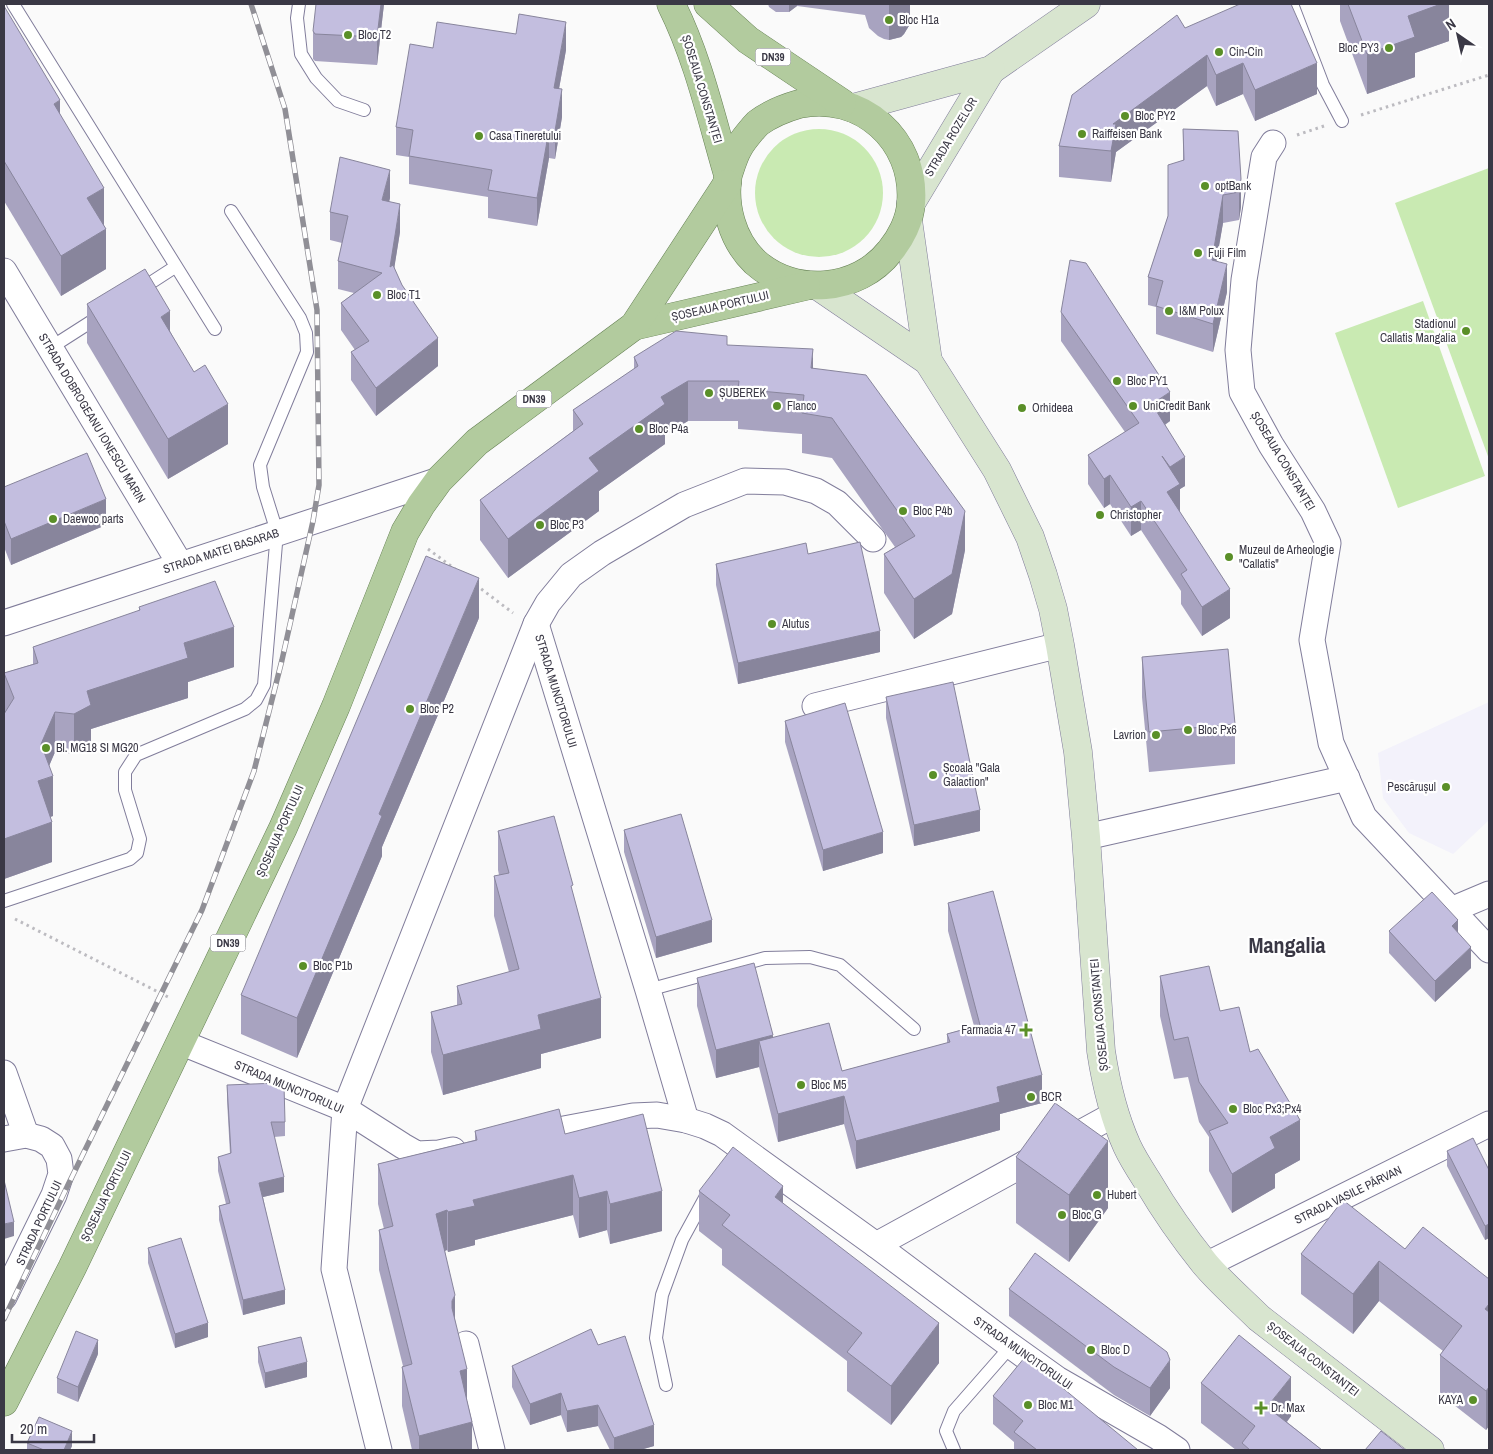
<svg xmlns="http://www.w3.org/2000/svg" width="1493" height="1454" font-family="'Archivo Narrow',sans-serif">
<rect width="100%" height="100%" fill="#fafafa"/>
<path fill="#f3f2fb" d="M1489 702V820L1453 854 1409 833 1383 798 1378 753Z"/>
<g fill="#c9eab2">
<circle cx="819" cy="193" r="64"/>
<path d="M1489 168V459L1395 203Z"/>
<path d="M1423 301 1485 476 1398 508 1335 333Z"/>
</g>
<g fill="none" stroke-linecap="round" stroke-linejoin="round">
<defs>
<g id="lane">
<path d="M13 4 215 329"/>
<path d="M299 4 297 18 301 54 316 78 338 101 364 110"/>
<path d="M1292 4 1323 85 1342 121"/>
<path d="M138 291 175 267"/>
<path d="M50 348 100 316"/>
<path d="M4 901 130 859 137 853 140 839 125 790V772L136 755 245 709 256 700 264 685 277 532 263 487 260 465 307 352 306 333 300 318 231 211"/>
<path d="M648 990 765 958 810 957 840 965 914 1029"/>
<path d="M666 1385 656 1338 662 1295 682 1240 706 1196"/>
<path d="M954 1450 946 1431 954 1411 1011 1346"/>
</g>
<g id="street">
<path d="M1273 143 1264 157 1244 280 1238 350 1242 392 1271 445 1313 511 1328 543 1312 640 1331 743 1364 817 1489 950"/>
<path d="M4 271 180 564"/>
<path d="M4 623 439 480"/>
<path d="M536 624 648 990 686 1120"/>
<path d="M815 706 1060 645"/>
<path d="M1086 837 1347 778"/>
<path d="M1451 910 1489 894"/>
<path d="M180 1042 345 1109 403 1146 417 1154 439 1153 453 1150"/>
<path d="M4 1073 26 1135"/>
<path d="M532 1135 633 1116 657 1115 686 1120 705 1126 722 1134 876 1245 1011 1346 1057 1379 1158 1437 1177 1450"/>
<path d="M4 1139 26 1135 41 1139 52 1146 59 1159 61 1174 54 1195 4 1297"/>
<path d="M876 1245 1115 1114"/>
<path d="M1206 1265 1489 1124"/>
<path d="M466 1344 492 1450"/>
<path d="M379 1450 334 1269 345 1109 536 624 548 603 571 575 602 553 684 505 745 481 785 482 816 491 837 503 873 539"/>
</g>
<g id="secondary">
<path d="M853 108 991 70 1086 4"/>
<path d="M911 203 991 70"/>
<path d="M908 220 928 361"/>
<path d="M818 286 928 361 997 470 1030 537 1043 575 1053 609 1060 645 1078 752 1086 837 1101 1051C1106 1084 1113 1115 1127 1146 1133 1159 1141 1171 1148 1182 1165 1211 1184 1238 1205 1264 1221 1283 1241 1300 1259 1318L1430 1450"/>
</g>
<g id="primary">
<path d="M671 4C698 58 711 117 728 175 723 206 732 240 755 262 794 297 858 292 890 251 901 238 910 220 911 203 916 140 861 91 799 104 785 108 770 114 758 123 753 128 743 140 739 147 734 155 731 166 728 175"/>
<path d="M708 4 748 40 842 103"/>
<path d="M634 326 806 286"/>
<path d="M4 1402 72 1268 283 828 336 706 405 532 421 505 439 480 477 442 634 326 727 184"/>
</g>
</defs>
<use href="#lane" stroke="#817d9b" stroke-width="14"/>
<use href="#street" stroke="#817d9b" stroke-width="27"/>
<use href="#secondary" stroke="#817d9b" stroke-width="29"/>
<use href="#primary" stroke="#668155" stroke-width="29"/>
<g stroke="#bcbbc0" stroke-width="3" stroke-dasharray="2.5 4" stroke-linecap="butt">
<path d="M1361 115 1489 75"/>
<path d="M1297 135 1324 126"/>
<path d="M428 549 455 569"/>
<path d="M476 585 513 613"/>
<path d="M15 919 170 998"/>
</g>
<use href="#lane" stroke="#fff" stroke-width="12"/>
<use href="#street" stroke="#fff" stroke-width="25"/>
<use href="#secondary" stroke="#d8e5cf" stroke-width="28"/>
<use href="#primary" stroke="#b2cb9e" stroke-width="28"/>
<defs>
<path id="rail" d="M4 1319 68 1185 202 910 254 771 282 660 313 521 319 485 317 310 285 109 251 4"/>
</defs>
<use href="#rail" stroke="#908f96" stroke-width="5.5"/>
<use href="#rail" stroke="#fff" stroke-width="4" stroke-dasharray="11" stroke-linecap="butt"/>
</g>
<g fill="#a8a3c0">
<path d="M384 4 377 65 315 61 313 59V31Z"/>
<path d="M768 4H910V24L904 34 901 37 889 40 884 39 878 36 869 28 865 15 797 6 789 12H776L769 7Z"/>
<path d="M1340 4H1452L1449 5V41L1415 53V77L1367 94 1340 21Z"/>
<path d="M4 6 60 114 104 226 106 269 61 296 4 201Z"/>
<path d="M1185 28 1317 94 1255 121 1243 94 1216 106 1207 86 1116 152 1111 182 1059 177V146Z"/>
<path d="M433 48 566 50 559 89 562 117 555 159 549 158 537 226 488 218V197L409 184V157L396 155V127Z"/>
<path d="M1183 129 1238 131 1241 207 1239 220 1223 223 1216 261 1227 292 1213 352 1156 334V307L1148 305V277L1168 216 1183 161Z"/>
<path d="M390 198 389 202 400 232 394 268 438 366 376 416 351 380V352L355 350 341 330V303L354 293 338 289V261L342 243 330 240V212Z"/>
<path d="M87 304 170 331 228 444 168 479 87 343Z"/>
<path d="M1061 312 1170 421 1165 425 1185 486 1180 489V513L1230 618 1202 636 1181 604V591L1141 530 1131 536 1110 504 1104 508 1088 484V455L1125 432 1061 341Z"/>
<path d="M727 345 813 368 965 550 952 614 914 639 884 593V554L895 547 832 458 802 453V434L738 429V421H688L665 435V444L599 491V511L508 578 480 540V500L573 431V410L634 369V357Z"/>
<path d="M4 487 106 525 11 565 4 547Z"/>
<path d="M808 554 880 652 738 684 716 585V564Z"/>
<path d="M139 607 234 667 188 682V698L91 729V745L74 754 55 752 49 766 53 816 50 817 52 862 4 879V673L33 664V647L139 611Z"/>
<path d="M479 618 382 847V856L297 1058 241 1034V995Z"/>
<path d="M1142 657 1235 724V764L1149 772 1142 697Z"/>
<path d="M886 697 980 831 914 846 886 718Z"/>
<path d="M785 721 883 853 823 871 785 742Z"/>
<path d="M624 830 712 942 656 958 624 852Z"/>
<path d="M498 831 573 894 601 1038 541 1054V1068L443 1095 431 1052V1012L457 1005V986L509 972 494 916V876L499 875 498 870Z"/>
<path d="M948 903 1042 1103 1000 1114V1130L856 1169 844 1124 778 1142 759 1067 716 1078 697 1006V978L773 1037 842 1071 947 1043V1034L974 1026 948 931Z"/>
<path d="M1389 931 1471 968 1435 1002 1389 953Z"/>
<path d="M1160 976 1220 1011 1250 1052 1300 1160 1275 1174V1188L1232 1213 1209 1171V1137L1199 1122 1188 1077 1174 1079 1160 1016Z"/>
<path d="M227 1085 285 1122V1136L274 1137 284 1192 263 1197 285 1304 243 1315 219 1220V1206L226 1204 218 1171V1157L230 1154 227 1100Z"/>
<path d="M475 1131 565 1134 662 1231 610 1244 607 1230 579 1238 573 1215 475 1240V1245L448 1252 447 1250 445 1251 467 1401 472 1450H412L402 1406V1367L403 1366 379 1270V1230L384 1229 378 1204V1164L475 1140Z"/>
<path d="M1447 1151 1489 1170V1238L1485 1240 1447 1166Z"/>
<path d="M1016 1157 1108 1208 1069 1262 1016 1223Z"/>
<path d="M699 1191 783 1203 939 1363 891 1425 847 1391V1361L722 1265V1249L699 1231Z"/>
<path d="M148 1248 208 1337 175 1348 148 1263Z"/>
<path d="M1405 1249 1489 1279V1426L1486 1430 1440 1394V1355L1443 1351 1379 1301 1353 1334 1301 1294V1254Z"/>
<path d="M1009 1289 1170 1388 1150 1416 1114 1395 1009 1316Z"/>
<path d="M598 1345 654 1446 640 1450H610L598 1426 567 1432 561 1415 530 1425 512 1387V1366Z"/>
<path d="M258 1347 307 1377 265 1388 258 1362Z"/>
<path d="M98 1354 78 1402 57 1393V1378Z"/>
<path d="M1201 1383 1291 1416 1287 1422 1322 1450H1236L1201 1423Z"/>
<path d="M993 1396 1138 1450H1014V1442L993 1424Z"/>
<path d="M27 1443 72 1446 70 1450H27Z"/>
</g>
<g fill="#88859c">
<path d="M381 4H384L377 65V37Z"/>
<path d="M789 4H797V6L789 12Z"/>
<path d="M889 4H910V24L904 34 901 37 889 40Z"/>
<path d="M1438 4H1452L1449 5V41L1415 53V77L1367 94V54L1408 16Z"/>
<path d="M566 22V50L554 116V88Z"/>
<path d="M1207 55V86L1116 152 1111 182V151L1113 124Z"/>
<path d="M1243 63V94L1216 106V75Z"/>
<path d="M1317 63V94L1255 121V90Z"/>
<path d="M562 89V117L555 159V131Z"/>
<path d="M60 100V140L54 104Z"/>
<path d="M549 130V158L537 226V198Z"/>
<path d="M390 170V198L382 228V200Z"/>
<path d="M1241 179V207L1239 220V192Z"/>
<path d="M104 188V228L87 198Z"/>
<path d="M1223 195V223L1212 288V260Z"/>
<path d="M400 204V232L390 295V267Z"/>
<path d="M106 229V269L61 296V256Z"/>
<path d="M1227 264V292L1213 352V324Z"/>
<path d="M170 311V351L161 317Z"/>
<path d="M438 338V366L376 416V388Z"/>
<path d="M813 349V389L811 368Z"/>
<path d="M688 381V421L665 435V444L599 491V511L508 578V539L589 458 661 397Z"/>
<path d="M1170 392V421L1152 433V404Z"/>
<path d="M228 404V444L168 479V439Z"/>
<path d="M1185 457V486L1180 489V513L1167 492 1170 467Z"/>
<path d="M1110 475V504L1104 508V479Z"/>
<path d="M106 499V525L11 565V539Z"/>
<path d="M1141 501V530L1131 536V507Z"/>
<path d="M965 511V550L952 614 914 639V599Z"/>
<path d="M479 578V618L382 847V856L297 1058V1018L379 814Z"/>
<path d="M1230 589V618L1202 636V607Z"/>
<path d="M234 627V667L188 682V698L91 729V745L74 754V714L87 691 184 643Z"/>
<path d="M880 631V652L738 684V663Z"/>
<path d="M55 712V752L43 780 53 776V816L38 821V781L41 744Z"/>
<path d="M980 810V831L914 846V825Z"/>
<path d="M52 822V862L4 879V839Z"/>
<path d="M883 832V853L823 871V850Z"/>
<path d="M712 920V942L656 958V937Z"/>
<path d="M1458 920V942L1452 926Z"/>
<path d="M1471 947V968L1435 1002V981Z"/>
<path d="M601 998V1038L541 1054V1068L443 1095V1055L538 1015Z"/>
<path d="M773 1035V1063L759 1041V1067L716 1078V1050Z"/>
<path d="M1042 1075V1103L1000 1114V1130L856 1169V1141L997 1087Z"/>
<path d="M844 1096V1124L778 1142V1114Z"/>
<path d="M1300 1120V1160L1275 1174V1188L1232 1213V1174L1270 1137Z"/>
<path d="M1108 1141V1208L1069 1262V1195Z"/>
<path d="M573 1175V1215L475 1240V1245L448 1252V1212L473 1200Z"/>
<path d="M284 1177V1192L259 1198V1183Z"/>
<path d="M783 1186V1225L775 1197Z"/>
<path d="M607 1191V1230L579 1238V1198Z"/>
<path d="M662 1191V1231L610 1244V1204Z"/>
<path d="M447 1210V1250L436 1254V1214Z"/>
<path d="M14 1222V1236L4 1239V1224Z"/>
<path d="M1489 1224V1238L1485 1240V1226Z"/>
<path d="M1379 1261V1301L1353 1334V1294Z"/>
<path d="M285 1290V1304L243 1315V1300Z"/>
<path d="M455 1295V1335L452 1340V1301Z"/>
<path d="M1489 1304V1344L1485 1309Z"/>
<path d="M208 1323V1337L175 1348V1334Z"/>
<path d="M939 1323V1363L891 1425V1386Z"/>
<path d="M98 1340V1354L78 1402V1387Z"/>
<path d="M1170 1360V1388L1150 1416V1388Z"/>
<path d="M307 1362V1377L265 1388V1373Z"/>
<path d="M467 1369V1409L460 1371Z"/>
<path d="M1291 1377V1416L1267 1447V1407Z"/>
<path d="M1489 1387V1426L1486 1430V1391Z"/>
<path d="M561 1393V1415L530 1425V1404Z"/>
<path d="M598 1405V1426L567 1432V1411Z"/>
<path d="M472 1422V1450H419V1436Z"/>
<path d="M654 1425V1446L640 1450H614V1438Z"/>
<path d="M72 1431V1446L70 1450H64Z"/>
</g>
<g fill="#c3bedf" stroke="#88859c">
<path d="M316 4H381L377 37 315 34 313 31Z"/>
<path d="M1240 4H1291L1317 63 1255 90 1243 63 1216 75 1207 55 1113 124H1116L1111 151 1059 146 1072 95 1177 15 1185 28Z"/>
<path d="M1348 4H1441L1408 16 1415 37 1367 54Z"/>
<path d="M4 6 60 100 54 104 104 188 87 198 106 229 61 256 4 161Z"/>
<path d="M519 14 566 22 554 88 562 89 555 131 549 130 537 198 488 190 492 170 409 156 413 130 396 127 410 44 433 48 437 22 516 34Z"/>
<path d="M1183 129 1238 131 1241 179 1239 192 1223 195 1212 260 1227 264 1213 324 1156 306 1163 281 1148 277 1168 216V165L1184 160Z"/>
<path d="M340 157 390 170 382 200 400 204 390 267 393 265 402 285 438 338 376 388 351 352 369 341 341 303 382 273 338 261 348 216 330 212Z"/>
<path d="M1070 260 1086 263 1170 392 1152 404 1185 457 1170 467 1162 456 1180 484 1167 492 1230 589 1202 607 1181 574 1187 570 1141 501 1131 507 1110 475 1104 479 1088 455 1139 423 1061 312Z"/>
<path d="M145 269 170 311 161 317 194 372 205 365 228 404 168 439 87 304Z"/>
<path d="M676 331 727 336V345L813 349 811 368 866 375 965 511 952 574 914 599 884 554 915 536 832 418 802 413 804 395 738 389 739 381H688L661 397 665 404 589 458 599 471 508 539 480 500 583 424 573 410 638 366 634 357Z"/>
<path d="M87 453 106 499 11 539 4 521V487Z"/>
<path d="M860 542 880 631 738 663 716 564 806 543 808 554Z"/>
<path d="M426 556 479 578 379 814 382 816 297 1018 241 995Z"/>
<path d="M215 581 234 627 184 643 188 658 87 691 91 705 74 714 55 712 41 744 53 776 38 781 52 822 4 839V714L14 698 4 673 38 663 33 647 140 610 139 607Z"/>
<path d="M1228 649 1235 724 1149 732 1142 657Z"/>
<path d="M953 682 980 810 914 825 886 697Z"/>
<path d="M845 703 883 832 823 850 785 721Z"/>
<path d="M681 814 712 920 656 937 624 830Z"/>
<path d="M554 816 573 885 571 886 601 998 538 1015 541 1029 443 1055 431 1012 462 1004 457 986 519 969 494 876 509 873 498 831Z"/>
<path d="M993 891 1042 1075 997 1087 1000 1102 856 1141 844 1096 778 1114 759 1041 829 1023 842 1071 950 1042 947 1034 980 1025 948 903Z"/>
<path d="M1432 892 1458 920 1452 926 1471 947 1435 981 1389 931Z"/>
<path d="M754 963 773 1035 716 1050 697 978Z"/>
<path d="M1209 966 1220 1011 1239 1007 1250 1052 1258 1049 1300 1120 1270 1137 1275 1148 1232 1174 1209 1131 1228 1123 1199 1082 1188 1037 1174 1040 1160 976Z"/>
<path d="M278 1083 284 1085 285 1122H271L284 1177 259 1183 285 1290 243 1300 219 1206 230 1203 218 1157 231 1153 227 1085Z"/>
<path d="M1055 1103 1108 1141 1069 1195 1016 1157Z"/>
<path d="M559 1109 565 1134 643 1114 662 1191 610 1204 607 1191 579 1198 573 1175 473 1200 475 1206 448 1212 447 1210 436 1214 455 1295 452 1301V1308L467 1369 460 1371 472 1422 419 1436 402 1367 412 1364 379 1230 393 1226 378 1164 477 1140 475 1131Z"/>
<path d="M1473 1138 1489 1170V1224L1485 1226 1447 1151Z"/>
<path d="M733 1147 783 1186 775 1197 939 1323 891 1386 847 1352 862 1333 722 1225 730 1215 699 1191Z"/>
<path d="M4 1180 14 1222 4 1224Z"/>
<path d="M1343 1200 1405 1249 1423 1227 1489 1279V1304L1485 1309 1489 1312V1387L1486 1391 1440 1355 1462 1326 1379 1261 1353 1294 1301 1254Z"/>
<path d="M181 1238 208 1323 175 1334 148 1248Z"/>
<path d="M1035 1253 1167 1352 1170 1360 1150 1388 1114 1367 1009 1289Z"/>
<path d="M591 1329 598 1345 625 1336 654 1425 614 1438 598 1405 567 1411 561 1393 530 1404 512 1366Z"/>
<path d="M76 1331 98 1340 78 1387 57 1378Z"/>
<path d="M1239 1335 1291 1377 1267 1407 1322 1450H1250L1242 1443 1255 1426 1201 1383Z"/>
<path d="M301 1337 307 1362 265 1373 258 1347Z"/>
<path d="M1025 1357 1138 1450H1037L1014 1432 1023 1421 993 1396Z"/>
<path d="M39 1417 72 1431 64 1450H44L27 1443Z"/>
<path d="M1381 1431 1405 1450H1365Z"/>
</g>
<g fill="#5a8f28" stroke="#fff" stroke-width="2">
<circle cx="889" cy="20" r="5"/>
<circle cx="348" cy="35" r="5"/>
<circle cx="1389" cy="48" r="5"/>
<circle cx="1219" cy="52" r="5"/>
<circle cx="1125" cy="116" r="5"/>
<circle cx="1082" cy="134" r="5"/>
<circle cx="479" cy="136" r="5"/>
<circle cx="1205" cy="186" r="5"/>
<circle cx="1198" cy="253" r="5"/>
<circle cx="377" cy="295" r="5"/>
<circle cx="1169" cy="311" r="5"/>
<circle cx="1466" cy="331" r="5"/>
<circle cx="1117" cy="381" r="5"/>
<circle cx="709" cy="393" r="5"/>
<circle cx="777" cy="406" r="5"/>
<circle cx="1133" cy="406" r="5"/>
<circle cx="1022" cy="408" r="5"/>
<circle cx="639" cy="429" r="5"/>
<circle cx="903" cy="511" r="5"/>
<circle cx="1100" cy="515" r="5"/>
<circle cx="53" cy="519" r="5"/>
<circle cx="540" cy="525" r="5"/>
<circle cx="1229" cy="557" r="5"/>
<circle cx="772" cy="624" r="5"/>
<circle cx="410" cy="709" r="5"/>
<circle cx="1188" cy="730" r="5"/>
<circle cx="1156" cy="735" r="5"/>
<circle cx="46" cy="748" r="5"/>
<circle cx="933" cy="775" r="5"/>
<circle cx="1446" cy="787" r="5"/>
<circle cx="303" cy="966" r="5"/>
<path d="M1023.5 1022.5h5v5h5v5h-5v5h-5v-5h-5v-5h5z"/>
<circle cx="801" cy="1085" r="5"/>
<circle cx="1031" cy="1097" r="5"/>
<circle cx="1233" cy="1109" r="5"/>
<circle cx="1097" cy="1195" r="5"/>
<circle cx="1062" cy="1215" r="5"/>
<circle cx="1091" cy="1350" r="5"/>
<circle cx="1473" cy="1400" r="5"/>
<circle cx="1028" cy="1405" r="5"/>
<path d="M1258.5 1400.5h5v5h5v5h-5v5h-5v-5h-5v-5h5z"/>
</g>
<g text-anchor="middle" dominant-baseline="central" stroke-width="4.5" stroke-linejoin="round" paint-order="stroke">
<g fill="#fff" stroke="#75747d" stroke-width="1">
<rect x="755.5" y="48.5" width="35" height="17" rx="4"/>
<rect x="516.5" y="390.5" width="35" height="17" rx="4"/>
<rect x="210.5" y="934.5" width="35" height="17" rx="4"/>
</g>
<g font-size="11" font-weight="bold" fill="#3a3845">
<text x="773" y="57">DN39</text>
<text x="534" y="399">DN39</text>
<text x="228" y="943">DN39</text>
</g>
<g font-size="12" fill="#3a3845" stroke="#fff" text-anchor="start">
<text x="899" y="20">Bloc H1a</text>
<text x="358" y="35">Bloc T2</text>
<text x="1379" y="48" text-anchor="end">Bloc PY3</text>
<text x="1229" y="52">Cin-Cin</text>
<text x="1135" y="116">Bloc PY2</text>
<text x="1092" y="134">Raiffeisen Bank</text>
<text x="489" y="136">Casa Tineretului</text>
<text x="1215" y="186">optBank</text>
<text x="1208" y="253">Fuji Film</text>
<text x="387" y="295">Bloc T1</text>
<text x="1179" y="311">I&amp;M Polux</text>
<text x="1456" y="324" text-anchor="end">Stadionul<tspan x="1456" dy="14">Callatis Mangalia</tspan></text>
<text x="1127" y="381">Bloc PY1</text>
<text x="719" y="393">ȘUBEREK</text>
<text x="787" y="406">Flanco</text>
<text x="1143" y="406">UniCredit Bank</text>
<text x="1032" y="408">Orhideea</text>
<text x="649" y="429">Bloc P4a</text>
<text x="913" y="511">Bloc P4b</text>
<text x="1110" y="515">Christopher</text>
<text x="63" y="519">Daewoo parts</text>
<text x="550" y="525">Bloc P3</text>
<text x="1239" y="550">Muzeul de Arheologie<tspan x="1239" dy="14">"Callatis"</tspan></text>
<text x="782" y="624">Alutus</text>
<text x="420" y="709">Bloc P2</text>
<text x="1198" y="730">Bloc Px6</text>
<text x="1146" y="735" text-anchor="end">Lavrion</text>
<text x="56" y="748">Bl. MG18 SI MG20</text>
<text x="943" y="768">Școala "Gala<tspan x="943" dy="14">Galaction"</tspan></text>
<text x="1436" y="787" text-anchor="end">Pescărușul</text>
<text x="313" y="966">Bloc P1b</text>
<text x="1016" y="1030" text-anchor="end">Farmacia 47</text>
<text x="811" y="1085">Bloc M5</text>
<text x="1041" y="1097">BCR</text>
<text x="1243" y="1109">Bloc Px3;Px4</text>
<text x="1107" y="1195">Hubert</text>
<text x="1072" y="1215">Bloc G</text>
<text x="1101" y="1350">Bloc D</text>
<text x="1463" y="1400" text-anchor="end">KAYA</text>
<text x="1038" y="1405">Bloc M1</text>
<text x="1271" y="1408">Dr. Max</text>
</g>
<g font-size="12" fill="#3a3845" stroke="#fff">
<text transform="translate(702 89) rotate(73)">ȘOSEAUA CONSTANȚEI</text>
<text transform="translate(951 137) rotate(-59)">STRADA ROZELOR</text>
<text transform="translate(720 306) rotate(-13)">ȘOSEAUA PORTULUI</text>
<text transform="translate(92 418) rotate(59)">STRADA DOBROGEANU IONESCU MARIN</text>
<text transform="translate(1283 461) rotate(59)">ȘOSEAUA CONSTANȚEI</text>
<text transform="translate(221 551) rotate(-18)">STRADA MATEI BASARAB</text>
<text transform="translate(556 691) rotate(73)">STRADA MUNCITORULUI</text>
<text transform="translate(280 831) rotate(-66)">ȘOSEAUA PORTULUI</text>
<text transform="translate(1099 1015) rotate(-95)">ȘOSEAUA CONSTANȚEI</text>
<text transform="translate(289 1087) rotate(23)">STRADA MUNCITORULUI</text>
<text transform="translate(1348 1195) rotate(-26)">STRADA VASILE PÂRVAN</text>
<text transform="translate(106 1196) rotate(-64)">ȘOSEAUA PORTULUI</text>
<text transform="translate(39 1223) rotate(-65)">STRADA PORTULUI</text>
<text transform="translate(1023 1353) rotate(35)">STRADA MUNCITORULUI</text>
<text transform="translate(1313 1359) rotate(38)">ȘOSEAUA CONSTANȚEI</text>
</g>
<g font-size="22" font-weight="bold" fill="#3a3845" stroke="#fff">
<text x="1287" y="945">Mangalia</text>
</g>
</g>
<rect width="1493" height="1454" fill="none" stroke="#3a3845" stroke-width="10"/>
<g transform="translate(1458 35) rotate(326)" stroke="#ffffff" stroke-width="4" paint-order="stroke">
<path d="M0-4L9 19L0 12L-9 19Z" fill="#3a3845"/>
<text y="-8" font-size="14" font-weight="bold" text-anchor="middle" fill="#3a3845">N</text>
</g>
<path d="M12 1434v8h82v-8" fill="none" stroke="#3a3845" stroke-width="2.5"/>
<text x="20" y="1434" font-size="15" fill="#3a3845" stroke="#ffffff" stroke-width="4" paint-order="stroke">20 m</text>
</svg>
